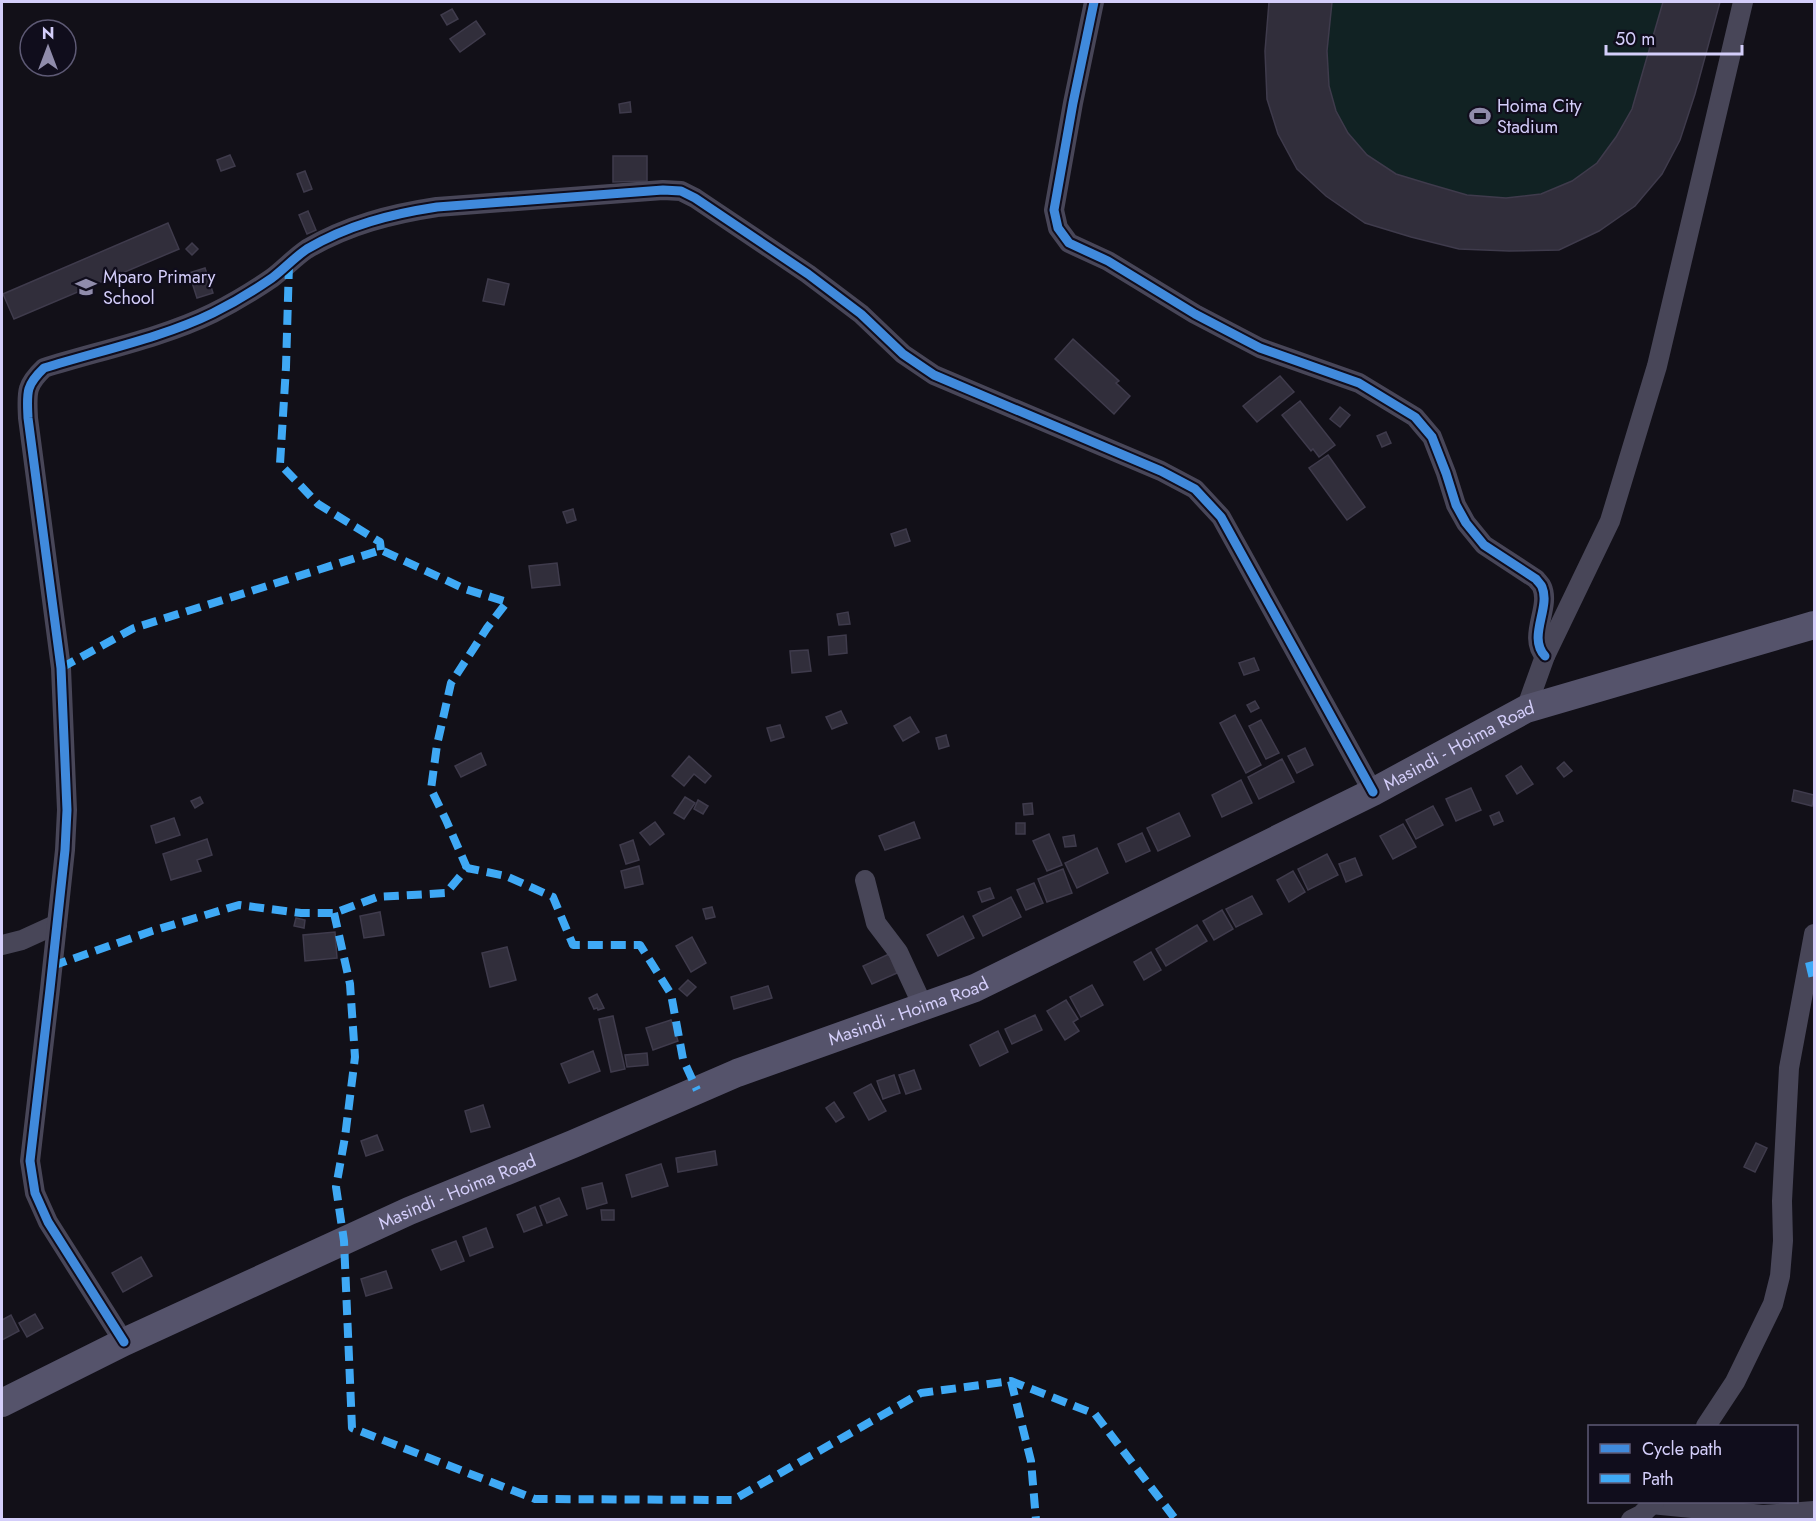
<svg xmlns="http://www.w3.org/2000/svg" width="1816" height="1521" font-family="Jost,sans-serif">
<rect width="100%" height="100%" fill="#121018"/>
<path fill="#112223" d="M1269 2H1720L1695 94 1680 140 1662 174 1635 206 1599 231 1559 250 1509 251 1459 249 1411 237 1365 223 1297 169 1278 134 1267 99 1265 51Z"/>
<g fill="#312e3b" stroke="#3f3b4c" stroke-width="1.5">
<path d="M1269 2H1332L1327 51 1329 86 1336 111 1348 133 1367 155 1396 174 1429 184 1467 195 1506 198 1541 194 1572 181 1597 163 1616 137 1632 109 1663 2H1720L1695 94 1680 140 1662 174 1635 206 1599 231 1559 250 1509 251 1459 249 1411 237 1365 223 1326 196 1297 169 1278 134 1267 99 1265 51Z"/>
<path d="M452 9 458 19 447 25 441 15Z"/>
<path d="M476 21 485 34 460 52 450 39Z"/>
<path d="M630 102 631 112 620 113 619 104Z"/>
<path d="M230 155 235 166 221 171 217 160Z"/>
<path d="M613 156H647V181L613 182Z"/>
<path d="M305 171 312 189 304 192 297 174Z"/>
<path d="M308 211 316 230 307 234 299 215Z"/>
<path d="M168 223 179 249 14 319 3 294Z"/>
<path d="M192 243 198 249 192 255 186 249Z"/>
<path d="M205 268 213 293 197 298 189 273Z"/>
<path d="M488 279 509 284 504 305 483 301Z"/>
<path d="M1073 339 1119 381 1116 383 1130 396 1114 414 1055 359Z"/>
<path d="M1280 376 1294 392 1257 422 1243 406Z"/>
<path d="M1300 401 1335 445 1319 457 1313 449 1311 451 1282 415Z"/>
<path d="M1340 407 1350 415 1340 427 1330 419Z"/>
<path d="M1386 432 1391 443 1382 447 1377 436Z"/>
<path d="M1328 455 1365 507 1347 520 1309 468Z"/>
<path d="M573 509 576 520 567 523 563 512Z"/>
<path d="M906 529 910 541 895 546 891 534Z"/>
<path d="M557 563 560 585 532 588 529 566Z"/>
<path d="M848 612 850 624 839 625 837 614Z"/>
<path d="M846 635 847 653 829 655 828 637Z"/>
<path d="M808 650 811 671 792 673 790 651Z"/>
<path d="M1254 658 1259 670 1244 675 1239 663Z"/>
<path d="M1255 701 1259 708 1251 712 1247 705Z"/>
<path d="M841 711 847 723 832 729 826 717Z"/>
<path d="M1235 715 1261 765 1246 773 1220 723Z"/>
<path d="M910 717 919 732 903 741 894 726Z"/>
<path d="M1261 720 1279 753 1266 759 1249 726Z"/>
<path d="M780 725 784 737 771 741 767 728Z"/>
<path d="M946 735 949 746 939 749 936 738Z"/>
<path d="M1305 748 1313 765 1297 773 1288 756Z"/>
<path d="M481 753 486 765 461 777 455 766Z"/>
<path d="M689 756 711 776 705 783 694 774 684 786 672 776Z"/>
<path d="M1282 759 1294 782 1259 799 1248 777Z"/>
<path d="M1564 762 1572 771 1564 777 1557 768Z"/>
<path d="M1521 766 1533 784 1517 794 1506 776Z"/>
<path d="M1241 780 1252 803 1222 817 1212 795Z"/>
<path d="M1471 788 1481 810 1456 821 1446 799Z"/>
<path d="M1794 790 1814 795 1812 806 1792 801Z"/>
<path d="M200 797 203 803 195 808 191 801Z"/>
<path d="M685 797 695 803 684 819 674 813Z"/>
<path d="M698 800 708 806 703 814 694 809Z"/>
<path d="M1032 803 1033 814 1024 815 1023 804Z"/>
<path d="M1433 806 1443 825 1416 839 1406 820Z"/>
<path d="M1499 812 1503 821 1494 825 1490 816Z"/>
<path d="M1179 813 1190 836 1158 851 1147 828Z"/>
<path d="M174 818 180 835 156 843 151 826Z"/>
<path d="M655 822 664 834 650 845 640 833Z"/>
<path d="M914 822 920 838 885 850 879 836Z"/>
<rect x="1016" y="823" width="9" height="11"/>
<path d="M1403 824 1416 847 1393 859 1380 836Z"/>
<path d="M1142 833 1150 851 1126 862 1118 844Z"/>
<path d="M1049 834 1062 865 1047 871 1033 841Z"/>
<path d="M1074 835 1076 846 1065 847 1063 837Z"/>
<path d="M207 839 212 855 197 860 201 871 171 880 163 854Z"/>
<path d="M633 840 639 860 626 864 620 845Z"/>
<path d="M1097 848 1108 873 1077 888 1065 863Z"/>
<path d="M1327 854 1338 875 1308 890 1298 869Z"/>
<path d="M1355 858 1362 875 1346 882 1339 864Z"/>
<path d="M639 866 643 884 625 888 621 871Z"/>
<path d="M1063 869 1072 893 1047 902 1038 879Z"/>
<path d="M1293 871 1305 892 1289 902 1277 880Z"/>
<path d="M1034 883 1043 903 1026 910 1017 890Z"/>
<path d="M990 888 994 898 982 902 978 892Z"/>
<path d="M1252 896 1262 914 1236 927 1226 909Z"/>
<path d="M1011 897 1021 917 983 936 973 916Z"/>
<path d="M712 907 715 917 706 919 703 909Z"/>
<path d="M1222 910 1233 929 1214 940 1203 921Z"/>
<path d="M380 912 384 935 364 938 360 916Z"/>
<path d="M963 916 974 938 938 956 927 935Z"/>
<path d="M296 918 305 920 304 928 294 926Z"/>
<path d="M1197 925 1207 941 1166 966 1156 949Z"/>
<path d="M335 932 337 958 305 961 303 935Z"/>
<path d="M692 937 706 963 691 972 676 946Z"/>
<path d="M507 947 516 980 490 987 482 953Z"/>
<path d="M1151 952 1161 970 1144 980 1134 962Z"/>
<path d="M889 954 897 973 872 984 863 966Z"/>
<path d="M688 980 696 987 687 996 679 989Z"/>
<path d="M1092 985 1103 1005 1081 1017 1070 997Z"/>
<path d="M768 986 772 998 734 1009 731 997Z"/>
<path d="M597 994 604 1008 598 1010 597 1008 594 1009 589 998Z"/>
<path d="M1066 1000 1078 1019 1073 1022 1079 1031 1065 1040 1047 1011Z"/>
<path d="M1035 1015 1042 1030 1012 1044 1005 1029Z"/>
<path d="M613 1016 625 1069 611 1072 599 1019Z"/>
<path d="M671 1020 678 1041 653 1050 646 1028Z"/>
<path d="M998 1031 1008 1052 980 1066 970 1045Z"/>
<path d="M593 1051 600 1071 569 1083 561 1064Z"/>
<path d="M647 1053 648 1065 627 1067 625 1055Z"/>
<path d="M914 1070 921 1089 906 1094 899 1075Z"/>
<path d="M894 1075 900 1093 883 1099 877 1081Z"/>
<path d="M871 1084 886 1111 869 1120 854 1093Z"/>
<path d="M834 1102 844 1117 836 1122 826 1108Z"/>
<path d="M483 1105 490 1127 471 1132 465 1111Z"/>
<path d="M377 1135 383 1150 366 1156 361 1141Z"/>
<path d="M1756 1143 1767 1148 1755 1172 1744 1167Z"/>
<path d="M715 1151 717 1165 678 1172 676 1158Z"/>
<path d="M661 1164 668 1186 632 1197 626 1175Z"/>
<path d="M602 1183 607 1203 587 1209 582 1188Z"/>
<path d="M559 1198 567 1215 547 1223 540 1206Z"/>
<path d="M535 1207 542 1225 524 1232 517 1215Z"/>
<path d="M601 1210H614V1220H602Z"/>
<path d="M486 1228 493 1247 470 1256 463 1237Z"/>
<path d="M456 1241 464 1261 441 1270 432 1250Z"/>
<path d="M141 1257 152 1276 123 1292 112 1273Z"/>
<path d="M386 1271 392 1288 366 1296 361 1279Z"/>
<path d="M35 1314 43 1328 27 1337 19 1323Z"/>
<path d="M11 1315 19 1331 2 1340V1320Z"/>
</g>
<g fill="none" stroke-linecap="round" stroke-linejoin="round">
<g stroke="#484658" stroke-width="20">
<path d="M1094 2 1073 103 1054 210 1058 228 1069 243 1108 261 1195 314 1260 348 1359 383 1415 417 1432 437 1446 473 1456 505 1466 523 1484 545 1536 579C1538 582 1541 584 1542 587 1551 608 1527 637 1545 656"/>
<path d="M1526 709 1545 656 1610 521 1657 366 1743 2"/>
<path d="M865 880 876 923 898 952 923 1006"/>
<path d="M2 945 22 940 57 924"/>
<path d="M124 1342 48 1222 35 1193 30 1161 50 989 65 850 67 810 61 668 28 418C27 393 25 386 44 368 98 351 162 338 213 313 233 303 253 291 272 278 284 269 295 257 307 249 348 225 391 214 437 207L663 190 681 191 695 198 808 274 861 314 903 354 934 375 1161 471 1195 489 1221 517 1373 792"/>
<path d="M1706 1426 1735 1382 1773 1304 1780 1276 1783 1241 1782 1201 1789 1068 1814 934"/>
<path d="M1651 1504 1763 1515 1814 1511"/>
<path d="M1631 1520 1641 1515 1654 1502"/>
</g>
<path stroke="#55536b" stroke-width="28" id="s1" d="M2 1403 124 1342 409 1211 573 1144 737 1073 975 988 1373 792 1526 709 1814 625"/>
<g stroke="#3fa9f5" stroke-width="8" stroke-dasharray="15 8" stroke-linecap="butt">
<path d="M289 264 286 367 280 464 318 504 380 542 381 550"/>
<path d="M61 668 134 628 381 550 465 589 507 602 487 628 451 683 437 745 431 789 446 820 467 868"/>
<path d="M334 913 350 984 355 1057 345 1137 336 1187 344 1241 352 1428 535 1499 733 1500 921 1393 1011 1381 1095 1414 1176 1520"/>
<path d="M1809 962 1814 983"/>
<path d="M52 966 152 931 239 905 301 913H334L377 897 446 893 467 868 506 876 553 897 573 945H640L671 994 683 1059 697 1090"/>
<path d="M1011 1381 1031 1461 1036 1520"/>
</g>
<defs>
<g id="cycleway">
<path d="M1094 2 1073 103 1054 210 1058 228 1069 243 1108 261 1195 314 1260 348 1359 383 1415 417 1432 437 1446 473 1456 505 1466 523 1484 545 1536 579C1538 582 1541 584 1542 587 1551 608 1527 637 1545 656"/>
<path d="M124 1342 48 1222 35 1193 30 1161 50 989 65 850 67 810 61 668 28 418C27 393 25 386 44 368 98 351 162 338 213 313 233 303 253 291 272 278 284 269 295 257 307 249 348 225 391 214 437 207L663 190 681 191 695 198 808 274 861 314 903 354 934 375 1161 471 1195 489 1221 517 1373 792"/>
</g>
</defs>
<use href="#cycleway" stroke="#100d1c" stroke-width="13"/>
<use href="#cycleway" stroke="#408adc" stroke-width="9"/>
</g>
<defs>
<symbol id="stadium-bare" viewBox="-9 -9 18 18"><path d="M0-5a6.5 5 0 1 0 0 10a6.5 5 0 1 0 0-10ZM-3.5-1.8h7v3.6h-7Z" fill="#908cab" stroke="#100d1c" stroke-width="2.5" paint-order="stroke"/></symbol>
<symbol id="school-bare" viewBox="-9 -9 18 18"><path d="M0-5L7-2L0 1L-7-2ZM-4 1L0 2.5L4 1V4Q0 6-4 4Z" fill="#908cab" stroke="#100d1c" stroke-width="2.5" paint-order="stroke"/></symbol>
</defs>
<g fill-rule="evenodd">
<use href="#stadium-bare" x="1465" y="101" width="30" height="30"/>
<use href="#school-bare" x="71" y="272" width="30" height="30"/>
</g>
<g text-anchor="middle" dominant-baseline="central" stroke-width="4.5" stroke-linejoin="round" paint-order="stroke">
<g font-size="18" fill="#d4cefa" stroke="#100d1c" text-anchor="start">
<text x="1497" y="106">Hoima City<tspan x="1497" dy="21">Stadium</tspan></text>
<text x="103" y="277">Mparo Primary<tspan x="103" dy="21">School</tspan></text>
</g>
<g font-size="18" fill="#d4cefa" stroke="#100d1c">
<text stroke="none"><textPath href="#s1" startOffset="1600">Masindi - Hoima Road</textPath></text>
<text stroke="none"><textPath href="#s1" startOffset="988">Masindi - Hoima Road</textPath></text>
<text stroke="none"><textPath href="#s1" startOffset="502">Masindi - Hoima Road</textPath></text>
</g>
</g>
<rect width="1816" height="1521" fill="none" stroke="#d4cefa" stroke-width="6"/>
<rect x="1588" y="1425" width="210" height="78" fill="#100d1c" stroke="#5e5a75" stroke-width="1.5"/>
<rect x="1600" y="1444" width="30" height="9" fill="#408adc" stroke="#5e5a75" stroke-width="1.5"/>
<text x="1642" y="1455" font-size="18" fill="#d4cefa">Cycle path</text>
<rect x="1600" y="1474" width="30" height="9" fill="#3fa9f5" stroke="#5e5a75" stroke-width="1.5"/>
<text x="1642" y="1485" font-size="18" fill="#d4cefa">Path</text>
<g transform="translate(48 48)"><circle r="28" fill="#100d1c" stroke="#5e5a75" stroke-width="1.5"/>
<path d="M0-4.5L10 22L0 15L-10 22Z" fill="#908cab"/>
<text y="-9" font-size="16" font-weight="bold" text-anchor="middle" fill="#d4cefa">N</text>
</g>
<path d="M1606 45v9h136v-9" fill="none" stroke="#d4cefa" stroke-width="3"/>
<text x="1615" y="45" font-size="18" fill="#d4cefa" stroke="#100d1c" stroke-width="4.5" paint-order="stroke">50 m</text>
</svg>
